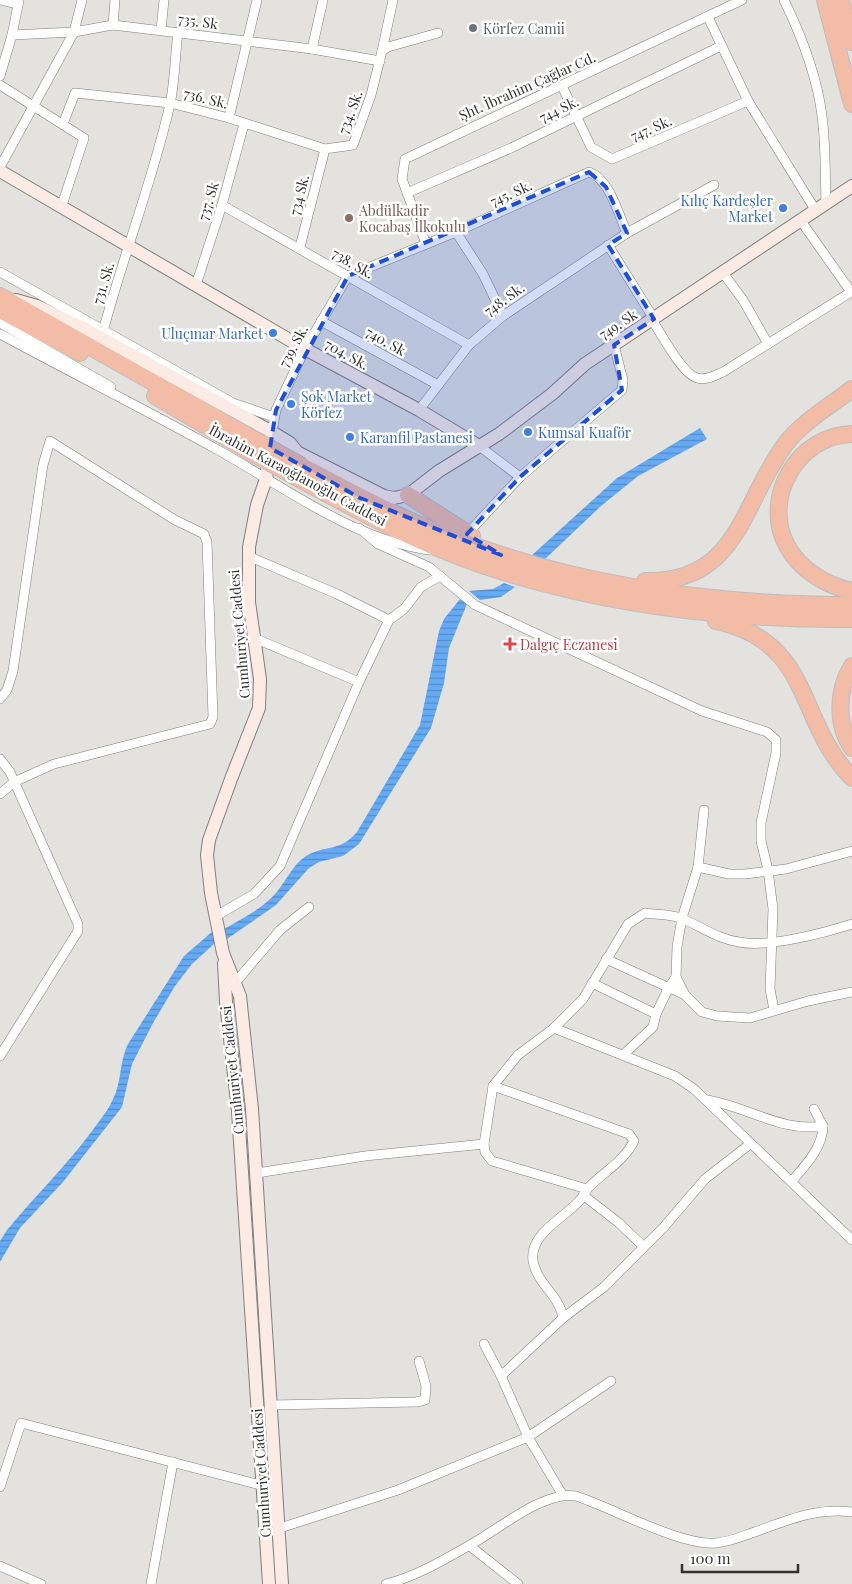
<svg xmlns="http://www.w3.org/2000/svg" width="852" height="1584" font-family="'Playfair Display',serif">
<defs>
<pattern id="water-rules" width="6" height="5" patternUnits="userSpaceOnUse" patternTransform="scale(1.25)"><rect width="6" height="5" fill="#65aaf4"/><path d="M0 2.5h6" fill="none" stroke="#548bc6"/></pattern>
</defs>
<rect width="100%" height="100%" fill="#e3e2df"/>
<g fill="url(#water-rules)">
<path d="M700 428 707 439 638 476 601 506 544 560 531 556 617 478Z"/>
<path d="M504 583 515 587 501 597 480 600 469 591 493 589Z"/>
<path d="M460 599 467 604 449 648 444 683 431 728 359 844 343 856 319 862 309 868 276 905 227 939 224 929C241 919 262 909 275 894 286 882 292 865 306 856 326 844 339 853 357 832L420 725 439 631 444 619Z"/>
<path d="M213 931 215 943 192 964 175 986 153 1023 132 1064 122 1107 63 1182 20 1228 0 1262V1241L7 1230C35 1196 66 1166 92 1131 99 1121 108 1111 113 1099 122 1081 119 1062 128 1044L184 956Z"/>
</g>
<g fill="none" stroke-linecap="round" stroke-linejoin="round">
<defs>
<g id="street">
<path d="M0 0 18 4"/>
<path d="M784 0C802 37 817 75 822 116 826 145 825 175 826 204"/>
<path d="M113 25 115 0"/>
<path d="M161 30 164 0"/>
<path d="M12 35 74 32 113 25 312 49 380 61"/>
<path d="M312 49 323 0"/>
<path d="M382 51 393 0"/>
<path d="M0 76 12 35 19 0"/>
<path d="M0 85 84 138 61 208"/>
<path d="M562 86 591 147 612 159 748 101 708 17"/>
<path d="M748 101 816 211"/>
<path d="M229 118 257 0"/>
<path d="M63 124 75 93 170 103 229 118 325 149 353 145 371 95 382 51 388 47 438 33"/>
<path d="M0 167 74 32 82 0"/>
<path d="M407 193 511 148 721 46"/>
<path d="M222 205 469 345"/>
<path d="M456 232 483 274 503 316"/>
<path d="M426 244 402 179 405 159 742 0"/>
<path d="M608 245 654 319"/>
<path d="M300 247 325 149"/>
<path d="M0 272 233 403 274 417"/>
<path d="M723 273 743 300 768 344"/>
<path d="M196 285 222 205 244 124"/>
<path d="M652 320C661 333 682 374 697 378 706 381 716 375 723 372L851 292 801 221"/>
<path d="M321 321 438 385"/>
<path d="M0 323 111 387"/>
<path d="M104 328C124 253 153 180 170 104 175 81 175 56 178 32"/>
<path d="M0 334C72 373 146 410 218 450 284 487 352 539 429 550"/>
<path d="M419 410 469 345 503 316 627 233 714 185"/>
<path d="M272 432 276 410 305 349 348 276 456 232 589 172C610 179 618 214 627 233"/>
<path d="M479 446 520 477 622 390 623 380 614 345"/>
<path d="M359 528 378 544 429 567 475 605 702 711 767 732 776 740V753L761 823V841L768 870 773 909 770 989 774 1010"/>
<path d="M467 534 520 477"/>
<path d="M248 556 337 594 389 620"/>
<path d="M254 638 359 682"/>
<path d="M0 699 7 690 13 671 43 465 50 441 175 520 204 534 207 542 213 717 210 724 54 764 14 782 0 794"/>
<path d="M0 759 10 772 78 924V931L0 1056"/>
<path d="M704 810 698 867 682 918 677 947 676 977 685 995 702 1012 717 1016 750 1018 808 1001 852 992"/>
<path d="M698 867 729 874H745L786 869 852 851"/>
<path d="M216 916 254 894 280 866 359 682 389 620 404 609 421 587 440 576"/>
<path d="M606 959 685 995"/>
<path d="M235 983 280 930 309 907"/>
<path d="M592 983 656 1014"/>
<path d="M554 1028 675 1076 694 1089 852 1240"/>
<path d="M623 1055 653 1027 656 1014 669 987 676 977"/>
<path d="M493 1086 629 1134 634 1141C624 1161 605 1171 589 1187 585 1191 584 1196 580 1200 565 1218 529 1233 533 1261 537 1284 560 1296 563 1318L501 1376"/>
<path d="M707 1100C746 1106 783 1133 823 1126 823 1147 805 1166 792 1181"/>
<path d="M814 1109 823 1126"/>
<path d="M257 1173 365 1156 484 1144"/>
<path d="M587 1189 492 1161 485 1152 484 1144 493 1086 518 1055 554 1028 583 999 628 924 645 913C657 915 672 914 683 919 702 927 718 939 739 942 767 948 824 933 852 924"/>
<path d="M583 1195 619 1223 643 1246"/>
<path d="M563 1318 604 1287 663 1228 705 1179 750 1144"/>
<path d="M484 1344 501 1376 528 1437 562 1494"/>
<path d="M272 1405 416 1402 425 1400 426 1386 419 1361"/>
<path d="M0 1487 21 1423 264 1486"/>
<path d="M280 1528 398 1490 528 1437 611 1381"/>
<path d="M470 1546 518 1584"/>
<path d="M0 1566 41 1584"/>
<path d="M151 1584 173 1462"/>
<path d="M386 1584C415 1577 444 1560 470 1545 498 1530 544 1490 576 1496 613 1508 680 1546 716 1543 728 1542 738 1538 749 1534 784 1522 814 1507 852 1512"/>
</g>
<g id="secondary">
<path d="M0 171 305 349 419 410 479 446"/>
<path d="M16 300 37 306 87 330 272 432 290 443 297 452 384 496 394 498 408 495 439 471 499 434 552 394 585 364 852 186"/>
<path d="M272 432 266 479 257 505 249 547V602L260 679 259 708 231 779 209 840 207 855 211 893 223 953 240 996 252 1109 282 1584"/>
<path d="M224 963 226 1002 238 1111 269 1584"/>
</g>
<g id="highway">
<path d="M825 0 852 104"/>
<path d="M841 0 852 42"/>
<path d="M0 296 259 442"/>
<path d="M0 310 80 353"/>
<path d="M155 396 252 453"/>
<path d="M852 434C798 435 761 498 787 546 800 570 827 586 852 591"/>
<path d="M302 466C349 491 395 516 445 535 574 586 713 605 852 605"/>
<path d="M296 477C358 511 423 546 491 568 606 605 731 620 852 619"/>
<path d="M408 495 472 536"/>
<path d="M645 581C740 583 741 502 787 442 804 421 831 405 852 389"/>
<path d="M716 621C814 642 795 720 852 778"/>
<path d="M852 666C837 690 836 724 852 748"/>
</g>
</defs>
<use href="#street" stroke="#807f7c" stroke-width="10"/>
<use href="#secondary" stroke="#807f7c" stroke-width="14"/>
<use href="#highway" stroke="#bdbdbd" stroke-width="18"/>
<use href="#street" stroke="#fff" stroke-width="9"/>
<use href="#secondary" stroke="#fbebe4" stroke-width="12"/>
<use href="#highway" stroke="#f2bca6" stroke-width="16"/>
<defs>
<g id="highway-bridge">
<path d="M259 442 302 466"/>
<path d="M252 453 296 477"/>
</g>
</defs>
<use href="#highway-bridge" stroke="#bdbdbd" stroke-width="18" stroke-linecap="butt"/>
<use href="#highway-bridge" stroke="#f2bca6" stroke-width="16"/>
</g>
<path fill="#1d4ed8" fill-opacity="0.2" stroke="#1d4ed8" stroke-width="4" stroke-dasharray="10 6" stroke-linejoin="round" d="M589 172 606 187 627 233 608 245 654 319 614 345 622 390 520 477 467 534 501 555 360 498 270 448 276 410 348 276Z"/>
<circle fill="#6b7280" stroke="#fff" stroke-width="2" cx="473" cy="28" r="5"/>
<g fill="#3f7fe0" stroke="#fff" stroke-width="2">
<circle cx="783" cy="208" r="5"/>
<circle cx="273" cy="333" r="5"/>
<circle cx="291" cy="404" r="5"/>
<circle cx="528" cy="432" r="5"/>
<circle cx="350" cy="437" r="5"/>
</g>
<circle fill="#8d6e63" stroke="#fff" stroke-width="2" cx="349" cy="218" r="5"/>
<path fill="#e0444e" stroke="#fff" stroke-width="2" d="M507.5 636.5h5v5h5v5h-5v5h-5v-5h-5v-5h5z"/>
<g text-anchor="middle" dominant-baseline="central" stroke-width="5" stroke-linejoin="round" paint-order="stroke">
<g font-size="14" fill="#323231" stroke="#fff">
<text transform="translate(198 21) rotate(8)">735. Sk</text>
<text transform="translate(527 86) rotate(-24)">Şht. İbrahim Çağlar Cd.</text>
<text transform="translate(206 98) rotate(14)">736. Sk.</text>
<text transform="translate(559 109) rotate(-26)">744 Sk.</text>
<text transform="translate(350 112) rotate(-70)">734. Sk.</text>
<text transform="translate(651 128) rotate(-23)">747. Sk.</text>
<text transform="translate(511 193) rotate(-24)">745. Sk.</text>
<text transform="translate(299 195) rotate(-76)">734 Sk.</text>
<text transform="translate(208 201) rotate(-73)">737. Sk</text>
<text transform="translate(353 263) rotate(30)">738. Sk.</text>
<text transform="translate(103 283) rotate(-73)">731. Sk.</text>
<text transform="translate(504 299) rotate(-36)">748. Sk.</text>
<text transform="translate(618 324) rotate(-33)">749. Sk</text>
<text transform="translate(386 341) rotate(29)">740. Sk</text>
<text transform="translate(293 346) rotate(-62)">739. Sk.</text>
<text transform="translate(347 354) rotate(29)">704. Sk.</text>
<text transform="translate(298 475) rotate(28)">İbrahim Karaoğlanoğlu Caddesi</text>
<text transform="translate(239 634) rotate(-95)">Cumhuriyet Caddesi</text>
<text transform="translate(232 1070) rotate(-96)">Cumhuriyet Caddesi</text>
<text transform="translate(261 1473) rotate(-94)">Cumhuriyet Caddesi</text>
</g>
<g font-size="14" fill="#5b616d" stroke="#fff" text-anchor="start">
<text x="483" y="28">Körfez Camii</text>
</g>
<g font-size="14" fill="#366cbe" stroke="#fff" text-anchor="start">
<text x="773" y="200" text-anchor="end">Kılıç Kardeşler<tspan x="773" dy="16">Market</tspan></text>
<text x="263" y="333" text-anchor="end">Uluçınar Market</text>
<text x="301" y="396">Şok Market<tspan x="301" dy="16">Körfez</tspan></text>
<text x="538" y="432">Kumsal Kuaför</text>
<text x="360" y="437">Karanfil Pastanesi</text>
</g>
<g font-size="14" fill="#785e54" stroke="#fff" text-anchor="start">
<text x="359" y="210">Abdülkadir<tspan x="359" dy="16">Kocabaş İlkokulu</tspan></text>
</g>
<g font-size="14" fill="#be3a42" stroke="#fff" text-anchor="start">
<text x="520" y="644">Dalgıç Eczanesi</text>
</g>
</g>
<path d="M682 1564v8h116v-8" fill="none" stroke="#323231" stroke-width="2.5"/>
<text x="690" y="1564" font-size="15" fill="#323231" stroke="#ffffff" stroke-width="4" paint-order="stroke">100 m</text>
</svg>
